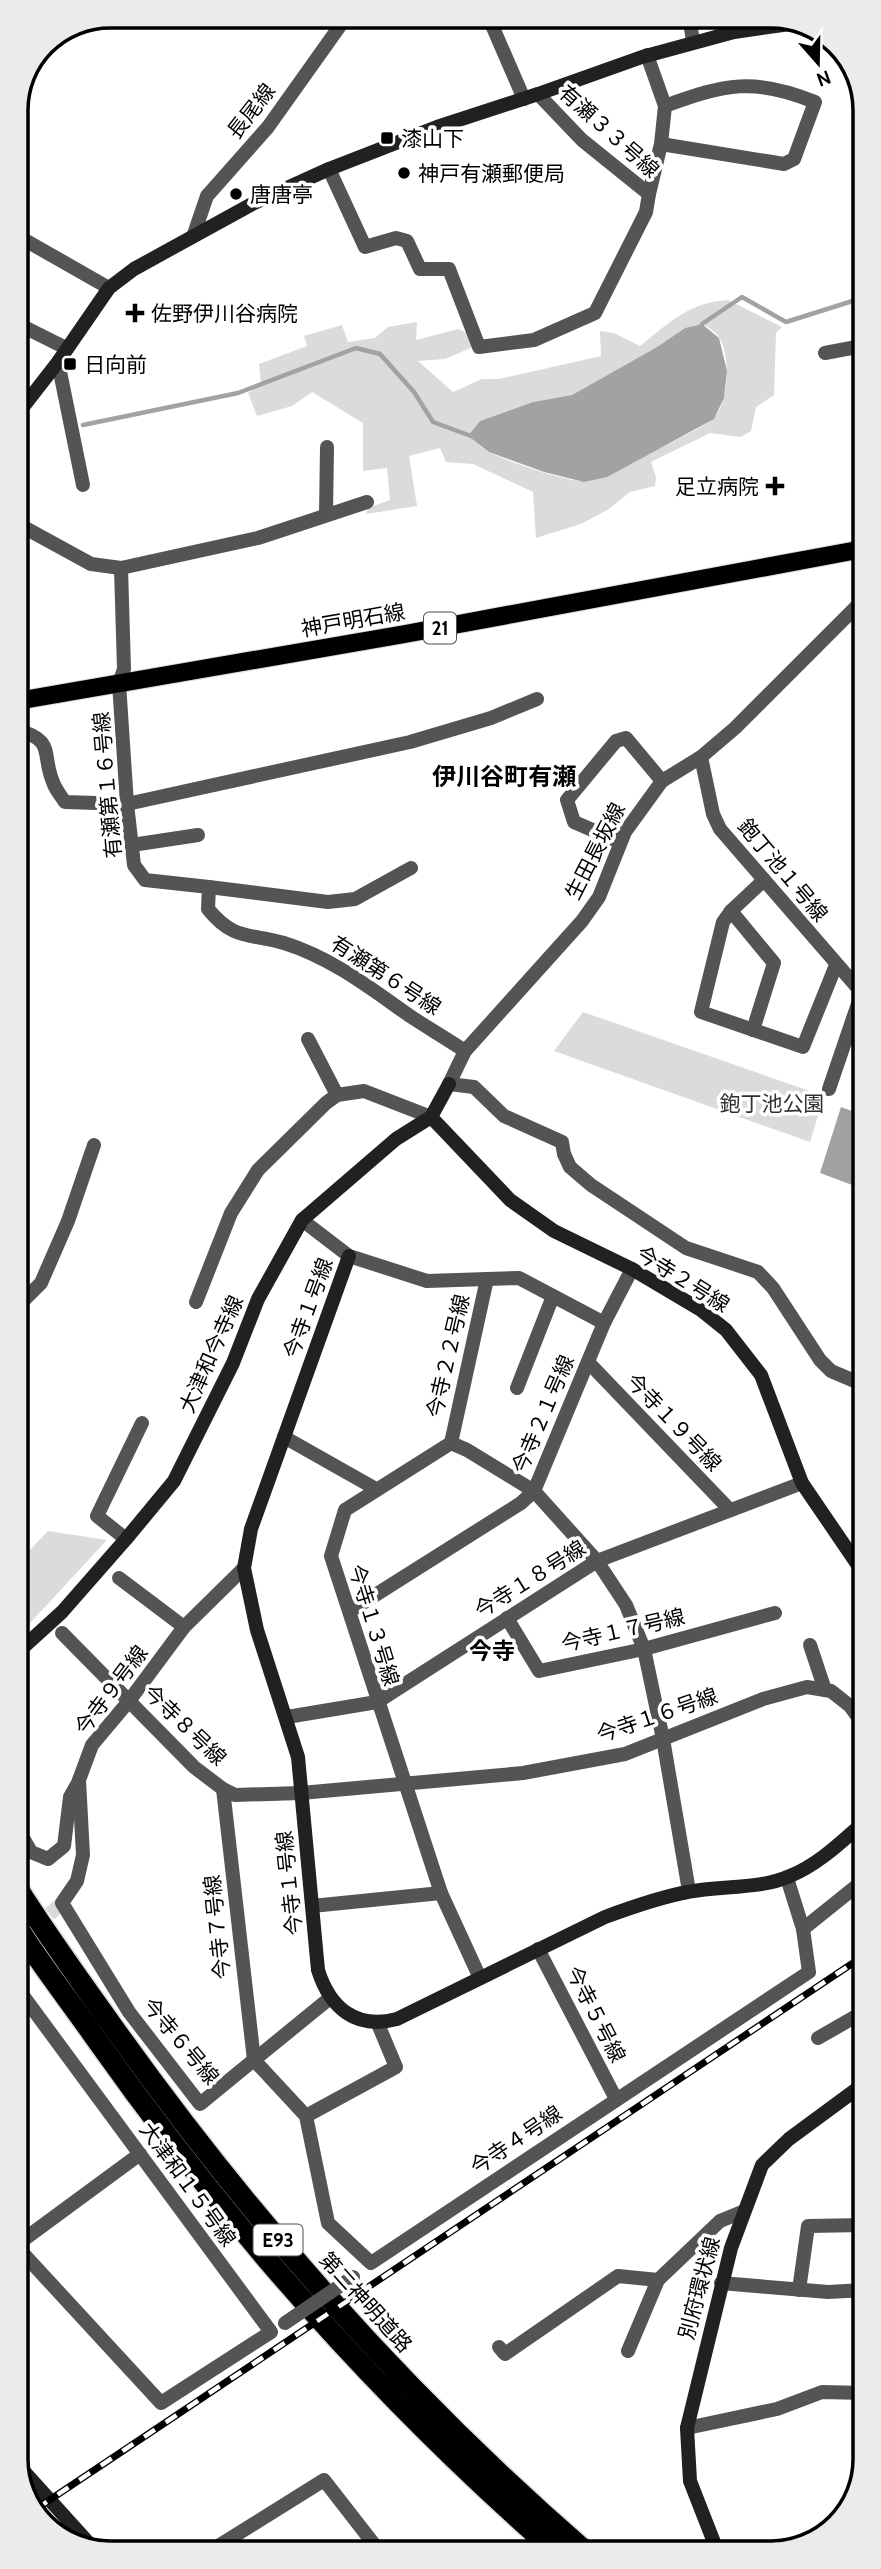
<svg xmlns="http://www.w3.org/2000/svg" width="881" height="2569" font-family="Cabin,'Noto Sans JP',sans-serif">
<rect width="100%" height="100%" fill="#fff"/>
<g fill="#dbdbdb" fill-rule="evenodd">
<path d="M728 300 782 327 776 333 774 395 756 407 751 431 741 437 710 433 651 462 656 477 655 486 630 492 609 509 581 524 536 538 533 492 473 464 446 462 440 448 409 456 417 506 366 514 368 508 390 500 387 468 363 471V423L312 392 292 406 257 416 248 393 261 385 259 364 307 346 304 336 342 325 348 342 375 338 388 327 417 322 416 340 458 329 470 334 473 347 445 359 418 361 453 392 482 379H499L601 356 600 331 614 333 640 346C671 322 687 303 728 300ZM702 324C708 327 715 331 719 337 731 356 729 403 713 419 703 429 593 482 582 481 561 480 509 462 489 452 482 448 475 441 468 436L480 421 533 402 572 395 657 347 685 328Z"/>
<path d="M583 1012 824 1096 810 1142 554 1051Z"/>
<path d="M48 1531 107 1540 18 1636V1557L22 1558Z"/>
</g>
<g fill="#a2a2a2">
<path d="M702 324 719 338 727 371 724 398 714 419 607 477 584 482 544 472 489 452 468 436 480 421 533 402 572 395 657 347 685 328Z"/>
<path d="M841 1107 863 1115V1189L820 1173Z"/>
</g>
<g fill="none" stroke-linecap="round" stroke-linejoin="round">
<g stroke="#a2a2a2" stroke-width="4.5">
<path d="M701 329 702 324 742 297 786 322 862 298"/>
<path d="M83 425 238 393 356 348 380 354 414 392 433 422 471 436"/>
</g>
<path stroke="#d9d9d9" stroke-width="14" stroke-dasharray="14 7" stroke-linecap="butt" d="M34 1928 62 1903"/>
<defs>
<path id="primary" d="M17 701 405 634 863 549"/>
<g id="highway">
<path d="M18 1889C47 1935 79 1979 111 2024 248 2217 406 2396 585 2551"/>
<path d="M18 1928C41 1965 69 2000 94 2036 227 2225 381 2399 555 2551"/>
</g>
</defs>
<use href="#primary" stroke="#dbdbdb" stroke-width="20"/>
<use href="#highway" stroke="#dbdbdb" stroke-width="24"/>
<g stroke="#545454" stroke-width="14">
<path d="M488 16 524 99"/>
<path d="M689 16 693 41"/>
<path d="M647 55 665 106 661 144 649 194"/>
<path d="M661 144 784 164 794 159 815 102C754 77 725 84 665 106"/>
<path d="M329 169 365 247 396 238 407 241 420 269H449L479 347 534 340 595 313 646 212 649 194 582 140 538 94"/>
<path d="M194 234 207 196 268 127 347 16"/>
<path d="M16 235 109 288"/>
<path d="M16 323 66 348"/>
<path d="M825 353 862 346"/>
<path d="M58 362 83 485"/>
<path d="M326 515 327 447"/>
<path d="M16 523 91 564 121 568 124 669 119 683 127 804 134 865 145 880 209 887 208 909C234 941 250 933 284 943 332 958 370 988 410 1016 428 1028 447 1039 465 1051"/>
<path d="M121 568 258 538 367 502"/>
<path d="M863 600 735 728 701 757 662 781 625 832 599 897 582 921 465 1051 449 1084 474 1087 504 1116 562 1142 564 1154 570 1167 591 1185 686 1248 758 1272 773 1288 820 1360 831 1371 864 1385"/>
<path d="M17 730C56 740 41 754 53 782 55 789 61 796 65 802L127 804 410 742 491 718 537 699"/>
<path d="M701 757 713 814 720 829 863 994"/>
<path d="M620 842 574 822 567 800 616 741 626 738 662 781"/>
<path d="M132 845 198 835"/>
<path d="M764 880 731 911 723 922 701 1012 803 1047 836 965"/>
<path d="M209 887 328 902 355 899 411 868"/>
<path d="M731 911 774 963 753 1030"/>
<path d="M308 1039 337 1095"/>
<path d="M829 1089 862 992"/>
<path d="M302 1220 349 1256 427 1281 519 1278 604 1323"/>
<path d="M196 1302 231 1213 258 1170 326 1103 337 1095 364 1091 431 1117"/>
<path d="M18 1306 41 1283 68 1221 94 1145"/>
<path d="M588 1362 730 1510"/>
<path d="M517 1388 553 1296"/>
<path d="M284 1437 376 1489"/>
<path d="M451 1443 487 1279"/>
<path d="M126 1539 97 1516 142 1423"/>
<path d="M244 1568 184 1627 129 1701 92 1745 79 1780 83 1855 77 1881 62 1903 129 2012 200 2104 330 1998"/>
<path d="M119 1578 184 1627"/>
<path d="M350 1611 521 1503 534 1491 604 1323 632 1269"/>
<path d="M507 1618 539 1671 644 1649 775 1613"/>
<path d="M62 1633 194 1767 223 1789 235 1795 301 1793 523 1773 625 1754 763 1699 807 1687 831 1691 850 1706 864 1725"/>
<path d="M810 1645 825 1690"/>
<path d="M287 1717 377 1702 597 1561 802 1483"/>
<path d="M223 1789 254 2060 306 2116 328 2223 371 2263 809 1972 803 1929 787 1878"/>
<path d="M18 1829 31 1852 48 1859 64 1846 70 1797 79 1781"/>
<path d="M312 1906 441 1893"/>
<path d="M803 1929 864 1880"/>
<path d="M538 1949 616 2099"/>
<path d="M480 1978 441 1893 331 1556 345 1510 451 1443 467 1450 534 1491 597 1561 626 1605 644 1649 663 1739 689 1891"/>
<path d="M18 1995 21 1993 271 2332 161 2403 19 2249"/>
<path d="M818 2038 865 2011"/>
<path d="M306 2116 396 2067 378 2024"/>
<path d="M19 2243 140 2154"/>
<path d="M721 2283 828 2292 865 2290"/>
<path d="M799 2290 808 2226 865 2225"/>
<path d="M499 2347 505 2354 618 2276 658 2280"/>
<path d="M628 2351 658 2280 720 2221 742 2212"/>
<path d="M687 2428 777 2409 822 2392 865 2393"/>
<path d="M207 2553 324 2480 380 2552"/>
</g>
<g stroke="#212121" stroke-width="14">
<path d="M16 416 58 362 109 288 134 269 254 203 329 169 437 127 538 94 642 57 734 32 797 23"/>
<path d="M431 1117 510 1200 554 1231 632 1269 701 1310 726 1330 761 1375 802 1483 864 1574"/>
<path d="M349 1256 251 1529 244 1568 257 1630 298 1757 318 1970C330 2008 356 2030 397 2019L605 1917C632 1907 660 1897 688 1892 721 1885 758 1890 790 1876 819 1864 841 1842 864 1822"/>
<path d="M18 1652 62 1612 126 1539 174 1481 233 1363 258 1299 302 1220 396 1139 431 1117 449 1084"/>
<path d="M19 2466 95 2550"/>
<path d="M717 2550 690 2481 687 2428 731 2248 762 2165 789 2139 865 2083"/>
</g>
<use href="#primary" stroke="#000" stroke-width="18"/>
<use href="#highway" stroke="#000" stroke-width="21"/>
<defs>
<path id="rail" d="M36 2509 865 1955"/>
</defs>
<use href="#rail" stroke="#000" stroke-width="7"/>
<use href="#rail" stroke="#fff" stroke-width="4.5" stroke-dasharray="13" stroke-linecap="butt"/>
<path stroke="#545454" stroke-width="14" d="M285 2323 353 2277"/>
</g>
<g fill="#000" stroke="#fff" stroke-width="2.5">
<rect x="380" y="131" width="14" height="14" rx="3.5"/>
<circle cx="404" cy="173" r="7"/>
<circle cx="236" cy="194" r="7"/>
<path d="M131.5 302.5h7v7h7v7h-7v7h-7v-7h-7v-7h7z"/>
<rect x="63" y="357" width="14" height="14" rx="3.5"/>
<path d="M771.5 475.5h7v7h7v7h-7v7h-7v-7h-7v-7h7z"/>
</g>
<g text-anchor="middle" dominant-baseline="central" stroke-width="7" stroke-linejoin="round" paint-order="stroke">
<g fill="#fff" stroke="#4c4c4c" stroke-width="2">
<rect x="424" y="612.5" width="32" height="31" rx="5"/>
<rect x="253.5" y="2224.5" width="49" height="31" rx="5"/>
</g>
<g font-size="19" font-weight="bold" fill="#000">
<text x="440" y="628">21</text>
<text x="278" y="2240">E93</text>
</g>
<g font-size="21" fill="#000" stroke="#fff">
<text transform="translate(251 111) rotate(-52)">長尾線</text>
<text transform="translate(609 131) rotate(42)">有瀬３３号線</text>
<text transform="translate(353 620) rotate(-10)">神戸明石線</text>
<text transform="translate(107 785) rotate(-95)">有瀬第１６号線</text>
<text transform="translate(595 851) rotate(-63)">生田長坂線</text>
<text transform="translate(783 870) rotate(50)">鉋丁池１号線</text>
<text transform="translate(386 975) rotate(33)">有瀬第６号線</text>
<text transform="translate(683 1279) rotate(32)">今寺２号線</text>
<text transform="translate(308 1308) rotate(-70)">今寺１号線</text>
<text transform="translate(211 1354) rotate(-66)">大津和今寺線</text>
<text transform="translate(448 1356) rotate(-77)">今寺２２号線</text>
<text transform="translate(543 1414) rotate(-67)">今寺２１号線</text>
<text transform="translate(674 1422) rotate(46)">今寺１９号線</text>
<text transform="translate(530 1579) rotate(-32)">今寺１８号線</text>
<text transform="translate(374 1625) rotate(73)">今寺１３号線</text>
<text transform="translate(623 1630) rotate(-13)">今寺１７号線</text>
<text transform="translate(111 1690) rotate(-53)">今寺９号線</text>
<text transform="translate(657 1715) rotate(-19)">今寺１６号線</text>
<text transform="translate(185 1725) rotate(44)">今寺８号線</text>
<text transform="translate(289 1883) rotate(-96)">今寺１号線</text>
<text transform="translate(217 1927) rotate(-96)">今寺７号線</text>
<text transform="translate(596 2014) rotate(63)">今寺５号線</text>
<text transform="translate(181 2041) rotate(50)">今寺６号線</text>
<text transform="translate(516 2140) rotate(-34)">今寺４号線</text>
<text transform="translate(188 2184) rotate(54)">大津和１５号線</text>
<text transform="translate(699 2288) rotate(-75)">別府環状線</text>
<text transform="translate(366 2302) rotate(48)">第二神明道路</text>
</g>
<g font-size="21" fill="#000" stroke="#fff" text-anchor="start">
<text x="401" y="138">漆山下</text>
<text x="418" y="173">神戸有瀬郵便局</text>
<text x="250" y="194">唐唐亭</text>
<text x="151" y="313">佐野伊川谷病院</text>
<text x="84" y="364">日向前</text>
<text x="759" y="486" text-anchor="end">足立病院</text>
</g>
<g font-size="21" fill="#323232" stroke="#fff">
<text x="772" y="1103">鉋丁池公園</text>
</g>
<g font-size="23" font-weight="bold" fill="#000" stroke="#fff">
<text x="492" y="1651">今寺</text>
</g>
<g font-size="24" font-weight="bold" fill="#000" stroke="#fff">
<text x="504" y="776">伊川谷町有瀬</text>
</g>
</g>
<path d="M0 0H881V2569H0ZM110 28H771A82 82 0 0 1 853 110V2459A82 82 0 0 1 771 2541H110A82 82 0 0 1 28 2459V110A82 82 0 0 1 110 28Z" fill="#ebebeb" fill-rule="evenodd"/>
<path fill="none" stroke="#000" stroke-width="3.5" d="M110 28H771A82 82 0 0 1 853 110V2459A82 82 0 0 1 771 2541H110A82 82 0 0 1 28 2459V110A82 82 0 0 1 110 28Z"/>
<g transform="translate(818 63) rotate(160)" stroke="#ffffff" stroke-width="5" paint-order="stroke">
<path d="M0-5L12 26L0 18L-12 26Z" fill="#000000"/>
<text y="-10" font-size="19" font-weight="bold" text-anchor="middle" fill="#000000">N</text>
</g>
</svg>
